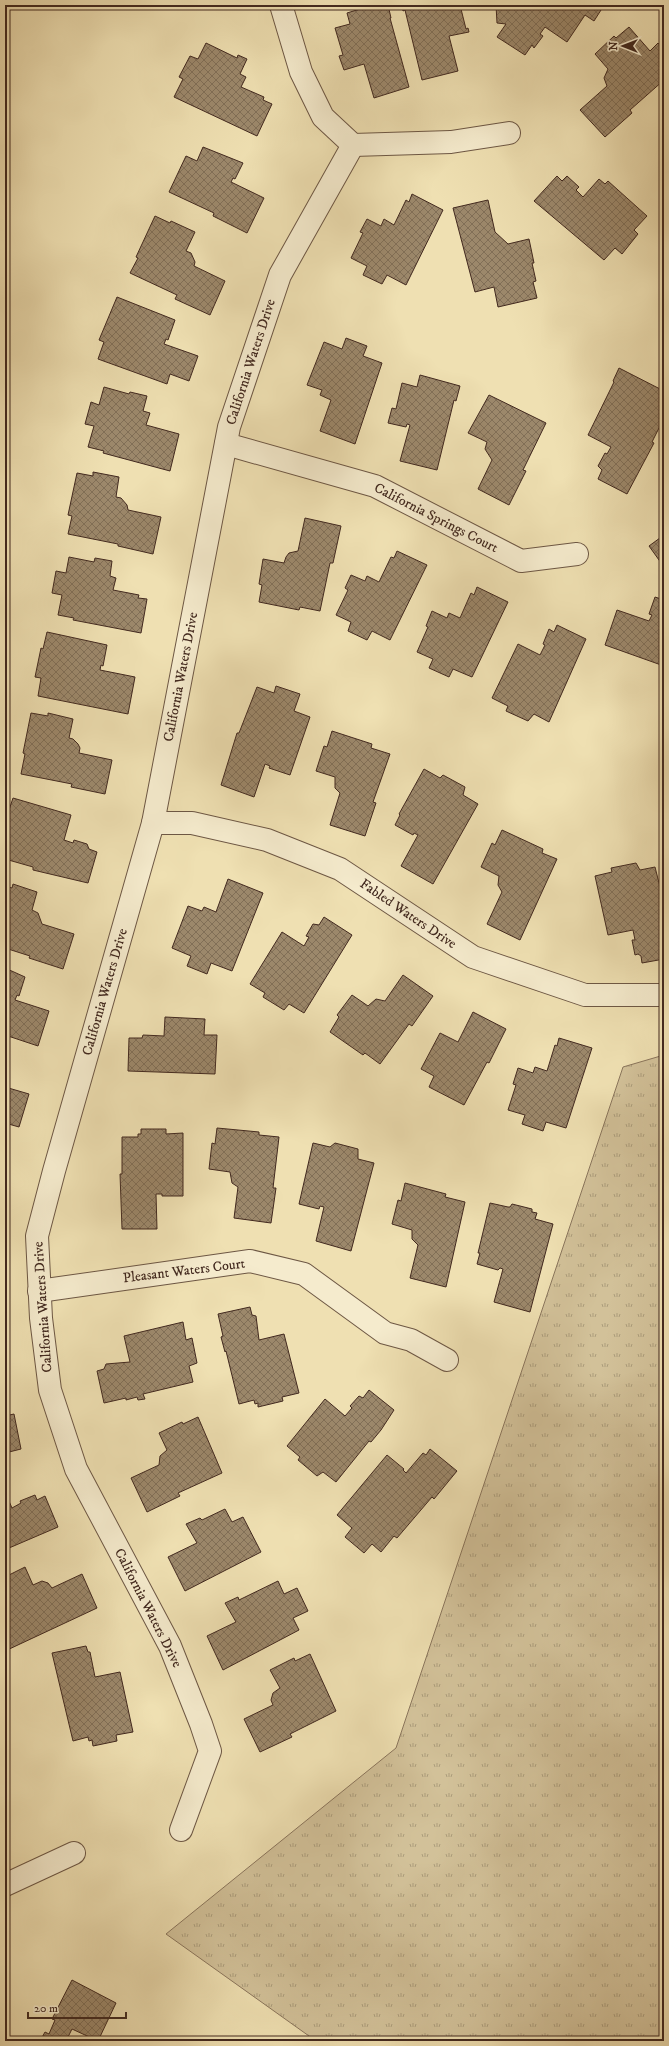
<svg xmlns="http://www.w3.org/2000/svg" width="669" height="2046" font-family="'IM FELL DW Pica',serif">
<defs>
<pattern id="grass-tufts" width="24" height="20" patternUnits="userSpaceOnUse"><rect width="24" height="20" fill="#d2c199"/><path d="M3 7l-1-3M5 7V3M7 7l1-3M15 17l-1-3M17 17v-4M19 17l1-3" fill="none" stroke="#ac9d7c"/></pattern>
<pattern id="building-cross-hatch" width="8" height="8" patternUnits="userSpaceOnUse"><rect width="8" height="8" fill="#9c886b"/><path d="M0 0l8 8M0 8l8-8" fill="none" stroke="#816f57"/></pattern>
</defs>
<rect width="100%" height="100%" fill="#efe0b2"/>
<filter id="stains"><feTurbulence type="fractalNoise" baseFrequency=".005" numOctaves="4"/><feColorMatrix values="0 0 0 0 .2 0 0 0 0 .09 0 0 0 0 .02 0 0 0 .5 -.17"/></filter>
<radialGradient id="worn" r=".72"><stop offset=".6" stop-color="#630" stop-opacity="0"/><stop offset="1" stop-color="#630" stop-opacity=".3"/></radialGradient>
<path fill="url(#grass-tufts)" stroke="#8a755c" d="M664 1055V2041H316L166 1934 396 1748 623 1067Z"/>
<g fill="url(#building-cross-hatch)" stroke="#42291f">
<path d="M373 5H388L391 18H390L409 87 374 98 364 64 344 70 339 56 343 55 335 28 350 24 347 13Z"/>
<path d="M402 5H460L466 29 468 28 469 32 449 36 458 71 422 80 405 10 403 11Z"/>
<path d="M496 5H593L601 10 594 21 585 15 567 42 545 27 540 34 543 36 534 48 532 45 525 55 497 37 506 24 497 23Z"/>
<path d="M629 27 650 51 658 43 664 50V80L630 110 632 113 605 137 580 110 607 86 604 78 608 69 595 54 614 36 616 38Z"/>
<path d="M206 43 237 58 238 55 247 59 240 74 246 77 241 87 264 97 263 100 272 104 257 136 174 97 183 79 179 77 190 56 198 59Z"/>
<path d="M203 147 243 163 235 179 233 178 231 182 264 198 247 233 213 216 214 213 169 192 186 156 197 161Z"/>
<path d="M557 176 562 181 567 176 579 187 576 190 583 197 599 179 605 184 608 181 647 216 634 230 638 234 622 254 615 248 604 260 534 201Z"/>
<path d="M412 194 443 210 406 285 387 275 382 284 363 275 367 266 351 258 363 233 360 232 367 219 381 226 384 219 394 225 406 200 409 202Z"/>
<path d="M488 200 495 232 508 244 529 239 534 263H532L536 281 533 282 537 298 498 307 494 287 475 292 453 208Z"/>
<path d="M155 216 170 223 171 221 195 232 186 251 191 253 195 262 194 266 225 281 210 315 175 299 177 295 130 273 138 258 136 257Z"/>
<path d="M117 297 175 320 168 340 166 339 164 344 198 356 189 381 170 374 167 384 98 359 104 342 99 340Z"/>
<path d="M346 338 367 346 363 356 382 363 355 444 320 431 331 400 320 395 322 390 307 385 324 342 342 349Z"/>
<path d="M619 368 664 391V418L652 442 654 443 627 494 598 479 602 470 598 466 605 453 607 454 611 447 588 435 614 382 613 381Z"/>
<path d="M420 375 460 386 456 401 454 400 437 470 400 461 410 425 407 424 406 427 388 423 392 408 396 409 402 383 417 387Z"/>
<path d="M104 387 129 394 130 392 147 396 143 411 150 413 146 425 179 434 170 471 103 453 104 451 88 447 94 426 85 424 91 402 99 405Z"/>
<path d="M489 395 546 423 523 470 526 471 509 505 478 489 492 460 485 449 487 442 468 433Z"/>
<path d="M93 472 119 477 116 497 121 498 127 505 128 510 161 517 153 554 118 546V544L68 534 72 516 68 515 77 473 93 476Z"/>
<path d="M305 518 341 526 333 563H330L320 611 300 607 299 610 259 602 262 585 259 584 263 559 284 563 286 557 289 553 298 551Z"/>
<path d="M664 535V567L649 546Z"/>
<path d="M397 551 427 565 390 640 372 631 367 640 348 631 351 622 336 615 348 590 345 588 351 575 365 581 367 576 379 582 391 557 394 558Z"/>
<path d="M69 557 94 562 95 558 112 561 110 576 116 578 113 590 139 595 138 598 147 599 141 633 73 620 74 618 58 615 62 595 52 593 56 571 66 573Z"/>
<path d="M477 587 508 602 472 677 453 669 449 677 429 668 433 659 417 652 428 627 426 626 432 611 447 618 449 613 460 618 471 593 474 595Z"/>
<path d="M655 597 664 600V666L605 645 617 610 649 621 652 615 649 614Z"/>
<path d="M557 625 586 639 549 722 534 714 528 721 506 711 508 706 492 698 518 644 540 655 545 645 543 644 549 629 554 632Z"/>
<path d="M47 632 107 645 103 666 101 665 100 670 135 677 128 714 38 696 41 678 35 677 41 648 43 649Z"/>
<path d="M276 686 300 694 294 711 310 717 290 775 269 768 270 766 265 764 254 797 221 785 237 733H239L257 687 274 693Z"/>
<path d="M31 713 48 716V713L73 719 69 738 73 739 78 744 80 748 79 753 112 760 105 794 71 787 72 784 21 774 25 754 23 753Z"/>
<path d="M332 731 372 744 371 748 390 754 373 802 376 803 365 836 330 825 340 793 335 788V777L316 771 324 746 327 747Z"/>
<path d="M424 769 440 778 443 775 465 787 463 795 478 804 433 884 401 866 418 835 414 833 413 835 395 825 400 815 399 814Z"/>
<path d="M13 798 71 815 64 840 73 843 74 840 87 844 89 849 97 852 88 883 33 870V867L5 859V816H7Z"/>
<path d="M502 830 543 849 542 853 557 859 520 940 487 924 502 892 498 885 499 876 481 867 492 843 495 845Z"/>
<path d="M636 863 640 870 655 867 664 903V959L642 963 641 956 638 954 635 955 632 940H635L633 930 608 935 595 876 612 872 611 868Z"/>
<path d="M228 879 263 893 232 971 211 963 207 974 187 966 191 956 172 948 188 906 202 911 204 907 216 912Z"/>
<path d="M13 884 37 892 32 910 38 913 42 924 74 934 63 969 29 958 30 956 5 948V886L12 888Z"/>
<path d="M324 917 352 935 304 1013 289 1004 284 1010 263 997 265 993 250 984 282 932 304 946 309 937 306 936 313 924 319 925Z"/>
<path d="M5 968 25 977 19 996 17 995 15 1000 49 1011 38 1046 5 1035Z"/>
<path d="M403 975 433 996 412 1026 409 1024 380 1064 365 1053 363 1055 330 1032 339 1017 337 1015 352 995 368 1006 376 999 385 1001Z"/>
<path d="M473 1012 506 1029 489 1063 487 1062 464 1105 429 1087 434 1076 421 1069 440 1033 458 1042Z"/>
<path d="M165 1017 205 1019 204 1035H217L215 1074 128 1071 129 1038H142L143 1035 164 1036Z"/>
<path d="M559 1038 592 1048 566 1128 546 1122 543 1131 522 1124 525 1115 508 1110 516 1085 513 1084 518 1068 533 1073 535 1067 547 1071 555 1045 557 1046Z"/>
<path d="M5 1087 29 1094 19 1127 5 1123Z"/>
<path d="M217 1128 259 1132V1135L279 1137 273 1188H276L271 1223 234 1218 238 1187 232 1183 230 1172 209 1169 212 1143 215 1144Z"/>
<path d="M141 1129H166V1134L183 1133V1196H162V1194H156L157 1229H122L120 1174H122V1137H138V1134H141Z"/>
<path d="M313 1143 330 1147 335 1143 358 1149V1159L374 1163 351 1251 316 1241 324 1207 320 1206 319 1209 299 1204Z"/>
<path d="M405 1183 446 1194 445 1197 465 1202 446 1287 410 1278 418 1245 412 1239V1230L392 1224 398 1200 401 1201Z"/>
<path d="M490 1203 508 1207H510L512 1204 532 1209V1212L537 1213 535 1219 553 1224 530 1312 494 1302 503 1269 500 1268 498 1270 477 1264 480 1253H478Z"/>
<path d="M250 1307 252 1315 256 1316 259 1340 284 1334 299 1393 282 1397 283 1401 258 1407V1403L255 1404 254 1400 239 1404 226 1351 225 1352 221 1337 223 1336 218 1314Z"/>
<path d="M183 1322 186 1340 192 1338 197 1363 189 1366 193 1382 143 1394 145 1399 138 1400 137 1397 126 1400V1398L104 1403 97 1371 104 1369 106 1364 130 1362 124 1336Z"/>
<path d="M369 1390 394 1410 381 1430 371 1442 369 1441 336 1482 323 1472 317 1476 298 1460 300 1457 287 1446 325 1399 345 1416 352 1408 350 1406 359 1396 363 1398Z"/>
<path d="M14 1414 21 1449 5 1453V1416Z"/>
<path d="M198 1417 222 1473 178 1493 180 1496 147 1512 131 1478 159 1465 160 1456 167 1450 159 1433 182 1422 183 1424Z"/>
<path d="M430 1449 457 1471 434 1499 432 1497 397 1538 394 1536 381 1552 372 1544 364 1553 345 1537 352 1528 337 1515 387 1455 404 1469 403 1470 406 1473 423 1453 426 1455Z"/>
<path d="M5 1492 12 1508 21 1503 20 1501 35 1495 37 1500 45 1496 58 1527 9 1548H5Z"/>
<path d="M225 1509 232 1522 243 1517 261 1552 185 1591 168 1557 197 1543 186 1524 200 1518 202 1520Z"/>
<path d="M25 1567 33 1585 42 1581 48 1583 52 1588 82 1574 97 1608 5 1651V1577Z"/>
<path d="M278 1581 284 1594 297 1588 308 1611 293 1618 299 1630 223 1670 207 1636 236 1622 225 1603 238 1597 239 1600Z"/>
<path d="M86 1646 88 1652H90L95 1677 120 1672 133 1732 116 1735 117 1741 93 1746 92 1740 89 1741 88 1737 73 1741 52 1653Z"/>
<path d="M310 1654 336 1711 290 1734 292 1737 260 1752 244 1719 273 1705 271 1700 273 1693 280 1688 270 1670 294 1658 295 1661Z"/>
<path d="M72 1980 116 2003 98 2041 72 2029 66 2041H40L45 2032 49 2034 55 2020 52 2019Z"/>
</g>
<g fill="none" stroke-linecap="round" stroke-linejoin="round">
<defs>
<g id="minor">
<path d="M281 5 301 72 323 117 353 145"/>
<path d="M353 145 451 142 509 133"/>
<path d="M226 444 375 486 521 561 577 554"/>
<path d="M153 823H192L267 840 340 869 473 957 585 995H664"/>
<path d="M39 1291 250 1261 304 1274 385 1333 411 1340 447 1360"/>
<path d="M181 1830 210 1751 201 1724 170 1646 76 1469 50 1390 41 1318 37 1236 54 1171 153 823 229 427 280 275 353 145"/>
<path d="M5 1885 74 1853"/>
</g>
</defs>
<use href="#minor" stroke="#6d5744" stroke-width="24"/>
<use href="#minor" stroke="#f5ebcd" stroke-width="22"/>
</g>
<g text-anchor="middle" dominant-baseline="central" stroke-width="4" stroke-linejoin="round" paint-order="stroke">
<g font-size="14" fill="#42291f" stroke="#f5ebcd">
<text transform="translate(251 362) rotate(-72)">California Waters Drive</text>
<text transform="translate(436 518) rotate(27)">California Springs Court</text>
<text transform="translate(181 677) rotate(-79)">California Waters Drive</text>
<text transform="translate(408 914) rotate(34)">Fabled Waters Drive</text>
<text transform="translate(105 992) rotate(-74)">California Waters Drive</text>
<text transform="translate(184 1271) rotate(-7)">Pleasant Waters Court</text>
<text transform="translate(43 1307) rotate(-94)">California Waters Drive</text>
<text transform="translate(148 1608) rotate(63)">California Waters Drive</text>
</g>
</g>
<rect width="669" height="2046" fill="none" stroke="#efe0b2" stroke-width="20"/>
<rect x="6" y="6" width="657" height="2034" fill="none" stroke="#42291f" stroke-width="2"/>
<rect x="10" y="10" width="649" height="2026" fill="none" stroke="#42291f"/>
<g transform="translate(623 46) rotate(270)" stroke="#f5ebcd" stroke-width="3" paint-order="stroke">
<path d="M0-3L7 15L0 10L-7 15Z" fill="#42291f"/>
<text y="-6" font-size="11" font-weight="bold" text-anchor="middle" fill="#42291f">N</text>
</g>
<path d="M28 2012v6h98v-6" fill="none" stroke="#42291f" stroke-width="2"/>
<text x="34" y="2012" font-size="12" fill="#42291f" stroke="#f5ebcd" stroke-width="3" paint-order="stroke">20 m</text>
<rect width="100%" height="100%" filter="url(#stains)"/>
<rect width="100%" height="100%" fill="url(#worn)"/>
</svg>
